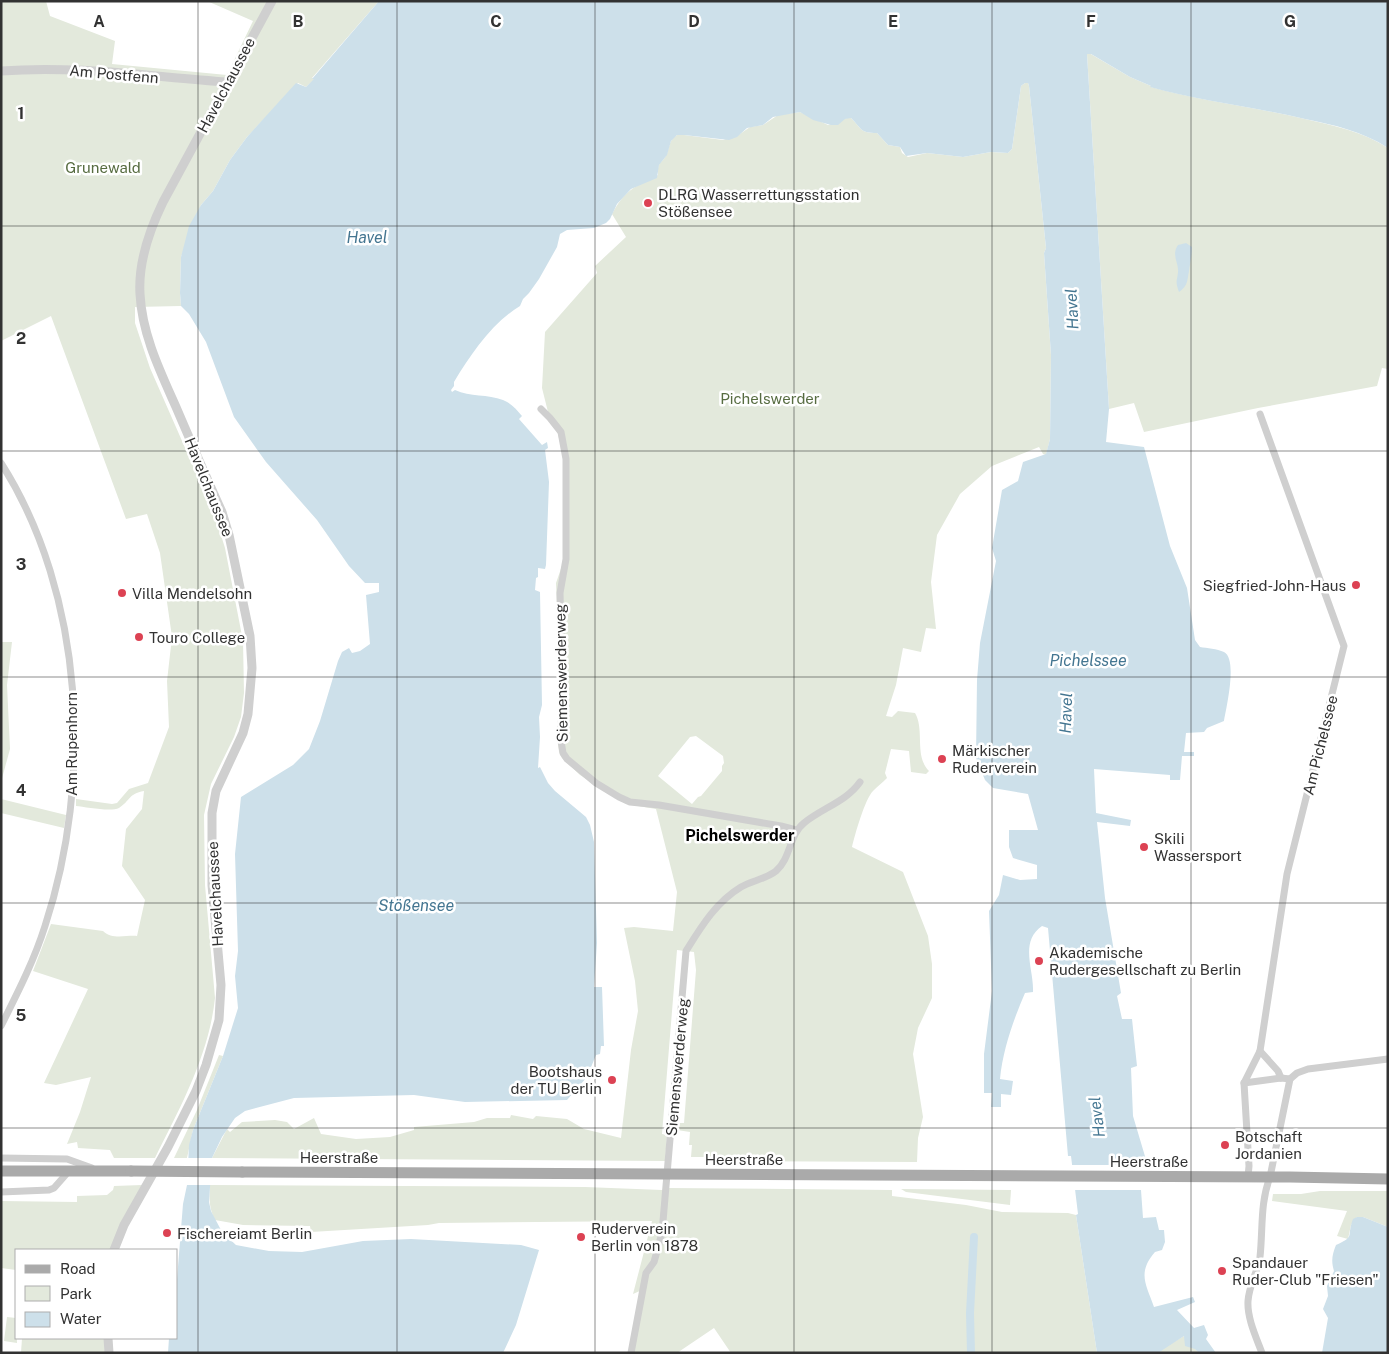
<svg xmlns="http://www.w3.org/2000/svg" width="1389" height="1354" font-family="'Public Sans',sans-serif">
<rect width="100%" height="100%" fill="#fff"/>
<g fill="#e3e9dc" fill-rule="evenodd">
<path d="M1 1H46L50 16 115 41 112 64 227 75 253 21 207 1H379L312 78 315 79 306 87 298 83 247 137 230 160 213 191 201 205 181 257 180 293 181 306 135 307V323L150 368 215 516 225 548 243 641 244 693 241 717 234 737 211 784 204 815 205 885 215 998C209 1055 180 1108 155 1158H114L110 1150 78 1148 77 1142 67 1144 80 1112 91 1077 56 1085 44 1083 88 989 33 971 51 924 103 931C112 940 126 935 137 936L145 900 122 866 126 829 142 809 144 791C128 794 131 800 119 808 111 812 85 807 76 806V799L112 804 117 803 129 789 148 783 169 727 167 681 172 637 160 553 147 514 126 519 51 316 1 341Z"/>
<path d="M1089 53 1130 77 1151 86V87C1202 101 1254 107 1305 119 1334 126 1362 131 1388 148V369L1382 368 1377 386 1258 408 1144 432 1134 403 1109 409 1087 54Z"/>
<path d="M1025 83H1028L1029 86 1046 248 1044 253 1051 355 1050 439 1046 455 1043 454 1039 447 992 466 960 494 937 535 931 582 936 629 926 628 921 652 903 648 896 685 886 716 892 717 898 711 915 713C925 730 914 756 929 771L926 774 911 772 909 751 891 749 885 773 887 778C882 783 878 786 873 791 865 799 855 834 852 847L903 872 928 936 932 964V998L918 1028 913 1054 923 1117 918 1138 917 1162 727 1161 716 1157H691L692 1145H689L690 1132 677 1130 678 1123H684L696 970 694 952 677 950 662 1134 667 1135 665 1161 212 1158 227 1129 230 1132 242 1122 275 1120 287 1122 294 1129 314 1118 321 1134 356 1139 390 1137 414 1130V1127L474 1122 487 1118H510L511 1115 533 1119 536 1116 567 1119 584 1129 621 1138 631 1050 638 1011 635 981 624 928 634 927 673 931 677 892 656 809 626 804 580 775 562 758 559 752 557 733 561 706 556 583 564 560V460L558 434 548 412 542 388 545 332 597 273 595 266 626 237 612 214C625 190 634 187 658 175 657 160 663 164 667 153 670 146 669 140 677 135H684L723 140 740 134 750 127 763 125 778 115 800 112 828 125 847 118H851C862 129 860 133 877 133L888 145 900 147 902 153 908 157 927 153 963 157 991 152 1008 153 1012 149 1021 86ZM696 736 723 756 724 763 722 766V771L701 796 698 797 692 804 658 776 690 737Z"/>
<path d="M1 642H12L7 685 10 749 1 782Z"/>
<path d="M1 799 66 815 64 828 1 813Z"/>
<path d="M219 1055 223 1056 193 1130 187 1158H174L197 1110Z"/>
<path d="M142 1185 110 1250H16V1270L1 1268V1201L77 1202V1196L107 1195 113 1190 114 1186Z"/>
<path d="M210 1185 585 1187 662 1190 669 1188 892 1190V1196L966 1205 1002 1212 1068 1213 1076 1215 1097 1353H731L714 1328 677 1353H630L642 1290 633 1294 652 1221 439 1223 428 1225 311 1232 310 1226 243 1225 215 1220C209 1208 209 1198 210 1185Z"/>
<path d="M901 1189 1011 1190 1010 1205 906 1192Z"/>
<path d="M1320 1191H1388V1227L1363 1217H1357L1351 1225 1348 1239 1337 1236 1347 1211 1272 1201 1273 1194H1301Z"/>
<path d="M7 1317 16 1318 17 1343 4 1341Z"/>
<path d="M1184 1336 1199 1353H1158V1351Z"/>
<path d="M22 1338H104L105 1353H21Z"/>
</g>
<g fill="#cde0ea">
<path d="M379 1H1388V148C1362 131 1334 125 1305 119 1254 107 1201 101 1150 87L1151 86 1130 77 1091 54H1087L1109 409 1106 442 1144 447 1170 546 1187 588 1195 640 1200 647C1207 648 1217 649 1224 652 1238 659 1226 709 1224 721L1207 728 1204 732 1186 733 1184 752H1194V756H1182L1180 780H1170V775L1094 769 1096 813 1131 820 1130 826 1097 822 1105 898 1121 993 1117 996 1122 1019H1132L1137 1066 1131 1068 1133 1116 1147 1163 1141 1190 1143 1218 1156 1217 1159 1230H1164L1165 1242 1162 1250 1155 1252C1137 1273 1146 1284 1154 1307L1193 1297 1195 1302 1177 1310 1194 1328 1204 1325 1208 1335 1206 1339 1216 1353H1199L1195 1349 1185 1346 1184 1336 1158 1353H1097L1076 1215 1078 1214 1071 1156H1068L1048 928 1042 926C1019 942 1034 969 1033 992L1025 993C1013 1021 1003 1049 1000 1079L1013 1081 1011 1095 1001 1094V1107H991L992 1093H984V1054L992 991 989 911 999 895 1003 875 1020 880 1037 879V865L1013 858 1009 847V830H1038L1028 794 993 788 985 780 976 758 977 680 980 643 996 561 992 548 1002 490 1018 481 1023 462 1046 454 1050 439 1051 355 1044 253 1046 248 1029 86 1028 83H1025L1021 86 1012 149 1008 153 991 152 963 157 927 153 906 156 900 147 888 145 877 133C860 133 862 129 851 118L845 119 838 125H831L813 120 800 112 773 117 763 125 747 128 737 137 729 140 684 135H677L671 141 667 155 659 165 657 178 631 189 617 204 610 219 606 223 594 228 567 230 560 234 557 247 539 279 529 293 523 299 520 306C492 323 471 354 454 382V386L451 390 452 392 455 390C470 397 488 394 503 400 511 403 517 410 522 416L519 419 542 445 547 442 548 448 545 450 549 482 546 565 545 569 538 568V577L536 578 535 590 540 592 542 705 539 717 540 737 538 768 540 767 548 783 555 791 586 817 590 825 594 842 597 943 594 987H602L604 1046H601L600 1054 596 1055 587 1077 567 1100 465 1102 414 1095 294 1098 245 1111 235 1118 222 1137 212 1158 209 1202 211 1211 222 1232 236 1245 269 1251 302 1252 363 1241 411 1239 521 1245 539 1250 516 1325 503 1353H168L169 1338H176V1292L183 1204 187 1185 189 1145 193 1130 223 1056 238 1008 235 976 238 951 235 854 241 797 293 765 309 749 320 721 338 661 342 652 349 648 352 653 360 651 370 644 366 595 379 592V583H365L349 566 317 520 266 462 234 417 206 342 189 314 181 306 180 293 181 257 189 226 201 205 213 191 230 160 247 137 296 83 306 87 314 79H312Z"/>
<path d="M1186 243 1192 247C1192 256 1190 263 1189 271 1187 281 1188 286 1179 292 1175 281 1177 282 1178 272 1179 263 1171 255 1178 245Z"/>
<path d="M1357 1217H1363L1388 1227V1353H1322L1328 1318 1323 1309 1328 1296 1327 1286 1334 1271C1331 1261 1332 1255 1336 1245 1356 1236 1346 1237 1353 1219Z"/>
</g>
<g fill="#fff">
<path d="M185 1158H215L212 1185H184Z"/>
<path d="M1069 1165H1149L1143 1190H1073Z"/>
</g>
<g fill="none" stroke-linecap="round" stroke-linejoin="round">
<path stroke="#cde0ea" stroke-width="8" d="M971 1353 970 1313 974 1237"/>
<g stroke="#cfcfcf" stroke-width="7">
<path d="M541 409 550 418 561 432 566 459V559L560 593 563 704 560 735 563 753 567 759 596 783 619 797 630 802 659 805 781 826 796 830"/>
<path d="M1 463C85 595 93 780 45 926 34 961 17 994 1 1026"/>
<path d="M1260 1051 1278 1071 1281 1078"/>
<path d="M1244 1083 1281 1078 1290 1079"/>
<path d="M1 1158 67 1159 92 1168"/>
<path d="M1248 1177 1249 1166 1244 1083 1260 1051 1287 874 1344 646 1260 414"/>
<path d="M1 1192 49 1190 54 1188 69 1171"/>
<path d="M631 1353 646 1273 654 1262 662 1233 686 951C701 927 716 902 741 887 751 881 766 879 776 871 791 858 789 835 804 823 822 808 846 802 860 782"/>
<path d="M1262 1353C1256 1337 1247 1318 1248 1301 1249 1285 1258 1271 1260 1257 1263 1229 1260 1203 1270 1177L1290 1079 1297 1073 1308 1069 1388 1059"/>
</g>
<g stroke="#cfcfcf" stroke-width="9">
<path d="M1 71C77 65 152 77 227 82"/>
<path d="M114 1250 124 1225 168 1147 196 1091 206 1065 219 1020 221 985 212 885V813L216 791 243 733 248 714 252 668 250 636 229 535 222 512C206 477 191 442 176 407 160 371 142 334 140 294 138 262 149 231 163 202L272 1"/>
<path d="M108 1338 109 1353"/>
</g>
<g stroke="#aaa" stroke-width="11">
<path d="M1 1171H131"/>
<path d="M242 1172 1290 1177 1388 1179"/>
</g>
<path stroke="#aaa" stroke-width="11" d="M131 1171 242 1172"/>
</g>
<path fill="none" stroke="#323232" stroke-width="1" stroke-opacity="0.55" d="M198 1V1353M397 1V1353M595 1V1353M794 1V1353M992 1V1353M1191 1V1353M1 226H1388M1 451H1388M1 677H1388M1 903H1388M1 1128H1388"/>
<g fill="#dc4253" stroke="#fff" stroke-width="2">
<circle cx="648" cy="203" r="5"/>
<circle cx="1356" cy="585" r="5"/>
<circle cx="122" cy="593" r="5"/>
<circle cx="139" cy="637" r="5"/>
<circle cx="942" cy="759" r="5"/>
<circle cx="1144" cy="847" r="5"/>
<circle cx="1039" cy="961" r="5"/>
<circle cx="612" cy="1080" r="5"/>
<circle cx="1225" cy="1145" r="5"/>
<circle cx="167" cy="1233" r="5"/>
<circle cx="581" cy="1237" r="5"/>
<circle cx="1222" cy="1271" r="5"/>
</g>
<g text-anchor="middle" dominant-baseline="central" stroke-width="5" stroke-linejoin="round" paint-order="stroke">
<g font-size="15" fill="#323232" stroke="#fff">
<text transform="translate(114 74) rotate(5)">Am Postfenn</text>
<text transform="translate(226 85) rotate(-62)">Havelchaussee</text>
<text transform="translate(209 487) rotate(68)">Havelchaussee</text>
<text transform="translate(561 673) rotate(-91)">Siemenswerderweg</text>
<text transform="translate(71 744) rotate(-90)">Am Rupenhorn</text>
<text transform="translate(1320 745) rotate(-76)">Am Pichelssee</text>
<text transform="translate(215 894) rotate(-93)">Havelchaussee</text>
<text transform="translate(677 1067) rotate(-85)">Siemenswerderweg</text>
<text x="339" y="1157">Heerstraße</text>
<text x="744" y="1159">Heerstraße</text>
<text x="1149" y="1161">Heerstraße</text>
</g>
<g font-size="15" fill="#576c41" stroke="#fff">
<text x="103" y="167">Grunewald</text>
<text x="770" y="398">Pichelswerder</text>
</g>
<g font-size="15" fill="#323232" stroke="#fff" text-anchor="start">
<text x="658" y="194">DLRG Wasserrettungsstation<tspan x="658" dy="17">Stößensee</tspan></text>
<text x="1346" y="585" text-anchor="end">Siegfried-John-Haus</text>
<text x="132" y="593">Villa Mendelsohn</text>
<text x="149" y="637">Touro College</text>
<text x="952" y="750">Märkischer<tspan x="952" dy="17">Ruderverein</tspan></text>
<text x="1154" y="838">Skili<tspan x="1154" dy="17">Wassersport</tspan></text>
<text x="1049" y="952">Akademische<tspan x="1049" dy="17">Rudergesellschaft zu Berlin</tspan></text>
<text x="602" y="1071" text-anchor="end">Bootshaus<tspan x="602" dy="17">der TU Berlin</tspan></text>
<text x="1235" y="1136">Botschaft<tspan x="1235" dy="17">Jordanien</tspan></text>
<text x="591" y="1228">Ruderverein<tspan x="591" dy="17">Berlin von 1878</tspan></text>
<text x="177" y="1233">Fischereiamt Berlin</text>
<text x="1232" y="1262">Spandauer<tspan x="1232" dy="17">Ruder-Club "Friesen"</tspan></text>
</g>
<g font-size="16" font-style="italic" fill="#447691" stroke="#fff">
<text x="367" y="237">Havel</text>
<text transform="translate(1072 309) rotate(-93)">Havel</text>
<text x="1088" y="660">Pichelssee</text>
<text transform="translate(1066 713) rotate(-88)">Havel</text>
<text x="416" y="905">Stößensee</text>
<text transform="translate(1097 1117) rotate(-97)">Havel</text>
</g>
<g font-size="16" font-weight="bold" fill="#000" stroke="#fff">
<text x="740" y="835">Pichelswerder</text>
</g>
</g>
<g font-size="16" text-anchor="middle" font-weight="bold" fill="#323232" stroke="#fff" stroke-width="5" stroke-linejoin="round" paint-order="stroke">
<text x="99" y="27">A</text>
<text x="298" y="27">B</text>
<text x="496" y="27">C</text>
<text x="694" y="27">D</text>
<text x="893" y="27">E</text>
<text x="1091" y="27">F</text>
<text x="1290" y="27">G</text>
<text x="21" y="119">1</text>
<text x="21" y="344">2</text>
<text x="21" y="570">3</text>
<text x="21" y="796">4</text>
<text x="21" y="1021">5</text>
</g>
<rect width="1389" height="1354" fill="none" stroke="#323232" stroke-width="5"/>
<rect x="15" y="1249" width="162" height="90" fill="#ffffff" stroke="#adadad"/>
<rect x="25" y="1265" width="25" height="8" fill="#aaaaaa" stroke="#adadad"/>
<text x="60" y="1274" font-size="15" fill="#323232">Road</text>
<rect x="25" y="1286" width="25" height="15" fill="#e3e9dc" stroke="#adadad"/>
<text x="60" y="1299" font-size="15" fill="#323232">Park</text>
<rect x="25" y="1312" width="25" height="15" fill="#cde0ea" stroke="#adadad"/>
<text x="60" y="1324" font-size="15" fill="#323232">Water</text>
</svg>
